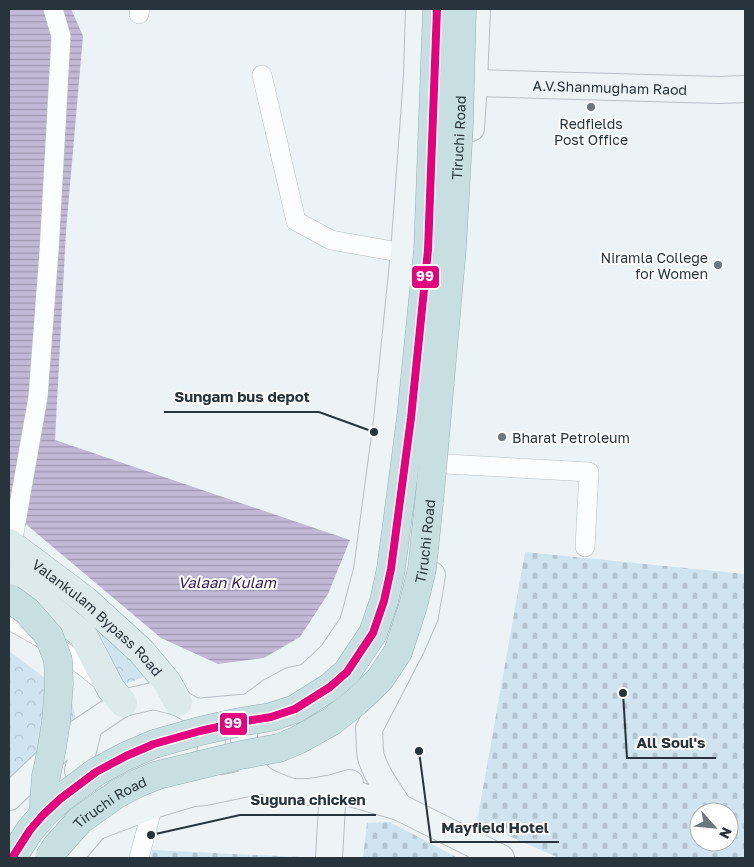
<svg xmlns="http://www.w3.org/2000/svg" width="754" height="867" font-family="'Golos Text',sans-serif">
<defs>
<pattern id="cemetery-stones" width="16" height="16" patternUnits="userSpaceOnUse" patternTransform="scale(1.25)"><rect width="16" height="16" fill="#d0e4f0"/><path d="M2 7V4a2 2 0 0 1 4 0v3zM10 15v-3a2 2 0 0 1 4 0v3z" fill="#b3c4cf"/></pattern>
<pattern id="park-crowns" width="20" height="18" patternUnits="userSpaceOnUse" patternTransform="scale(1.25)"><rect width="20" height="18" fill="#d0e4f0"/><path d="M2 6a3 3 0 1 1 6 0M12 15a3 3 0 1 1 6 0" fill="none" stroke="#b3c4cf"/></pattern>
<pattern id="water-rules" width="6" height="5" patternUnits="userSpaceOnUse" patternTransform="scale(1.25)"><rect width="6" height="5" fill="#c2b9d7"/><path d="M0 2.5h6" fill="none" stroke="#9e97b0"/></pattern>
</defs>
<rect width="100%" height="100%" fill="#ecf3f7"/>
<g fill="url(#cemetery-stones)" fill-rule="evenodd">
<path d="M525 552 745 574V858H559L477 822ZM699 812H729V842H699Z"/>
<path d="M390 822 458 858H363L367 823Z"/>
<path d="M152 850 301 857V858H151Z"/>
</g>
<g fill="url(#park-crowns)">
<path d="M101 634 137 662 151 675 119 686Z"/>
<path d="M9 651 71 698 79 733 9 806Z"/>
</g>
<path fill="url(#water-rules)" d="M9 9H71L83 36 66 231 55 440 350 540 328 594 300 637 264 658 218 664 161 638 9 510Z"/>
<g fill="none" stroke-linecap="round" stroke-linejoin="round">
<defs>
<g id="street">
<path d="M139 14 140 9"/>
<path d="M262 75 296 221 331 240 404 253"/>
<path d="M446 464 589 472 585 547"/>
<path d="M12 545 38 397 49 252 61 36 53 9"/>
<path d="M9 620C42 637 75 657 103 682"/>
<path d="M139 858 153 805"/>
</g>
<g id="secondary">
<path id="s1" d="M474 83 719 90 745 89"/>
<path d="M471 128 474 83 477 9"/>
<path d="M195 712 252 707"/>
<path d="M89 726 78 771 84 801 95 827"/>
<path d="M263 780 251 768 244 750V733L248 714 255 703 270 692 290 681 308 677 332 654 353 623 367 570 387 421 404 253 417 76 419 9"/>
<path d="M9 797 72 737 123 703 153 696 178 702 195 712 212 741 206 784"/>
<path d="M399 807 501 858"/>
<path d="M69 858 95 827 153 805 193 793 205 792 263 780 276 786 292 792H310L333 788 350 783"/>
<path d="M329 858 333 788 399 807C389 791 376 775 371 757 369 749 370 738 369 729L412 646 425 616 432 575"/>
</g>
<g id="primary">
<path id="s2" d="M9 543 85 600 141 651 167 682 178 702"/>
<path d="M9 575 83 635 111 689 123 703"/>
</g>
</defs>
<use href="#street" stroke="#b6bfc4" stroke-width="20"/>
<use href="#secondary" stroke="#b6bfc4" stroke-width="28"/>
<use href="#primary" stroke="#96b2b6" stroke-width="29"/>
<use href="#street" stroke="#fcfdfe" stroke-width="19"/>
<use href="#secondary" stroke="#ecf4f5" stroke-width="26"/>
<use href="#primary" stroke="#dceaec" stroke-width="28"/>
<defs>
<g id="highway-bridge">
<path d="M9 598 27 611 49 636 58 660 59 684 56 722 51 753 46 776 43 815"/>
<path d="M12 858 30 830 43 815 60 799 96 772 126 756 154 744 200 731 240 722 271 717 295 709 330 687 347 672 373 633 384 601 391 569 411 418 428 250 437 9"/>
<path id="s3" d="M49 858 56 847 80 820 117 794 138 783 158 775 241 755 279 748 298 740 332 721 356 702 380 679 398 652 413 606 422 569 430 493 452 248 459 124 462 9"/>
</g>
</defs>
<use href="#highway-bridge" stroke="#96b2b6" stroke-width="29" stroke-linecap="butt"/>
<use href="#highway-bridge" stroke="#c7dfe0" stroke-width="28"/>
<defs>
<path id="bus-1" d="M12 858 30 830 43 815 60 799 96 772 126 756 154 744 200 731 240 722 271 717 295 709 330 687 347 672 373 633 384 601 391 569 411 418 428 250 437 9"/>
</defs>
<use href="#bus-1" stroke="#fff" stroke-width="11"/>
<use href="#bus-1" stroke="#e5007d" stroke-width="8"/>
</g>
<g fill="#6c777d" stroke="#fff" stroke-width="2">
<circle cx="591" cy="107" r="5"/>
<circle cx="718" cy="265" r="5"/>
<circle cx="502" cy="437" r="5"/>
</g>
<g text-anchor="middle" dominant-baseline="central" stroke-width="4" stroke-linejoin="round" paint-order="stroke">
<g font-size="14" fill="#27343c" stroke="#fff">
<text stroke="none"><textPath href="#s1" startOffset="136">A.V.Shanmugham Raod</textPath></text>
<text stroke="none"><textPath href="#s3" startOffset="939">Tiruchi Road</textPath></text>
<text stroke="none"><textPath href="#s3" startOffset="534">Tiruchi Road</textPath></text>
<text stroke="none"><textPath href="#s2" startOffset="116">Valankulam Bypass Road</textPath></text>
<text stroke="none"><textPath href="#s3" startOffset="84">Tiruchi Road</textPath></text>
</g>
<g font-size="14" fill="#27343c" stroke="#fff">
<text x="591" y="123">Redfields<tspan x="591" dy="16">Post Office</tspan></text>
<text x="708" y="257" text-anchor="end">Niramla College<tspan x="708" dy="16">for Women</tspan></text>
<text x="512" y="437" text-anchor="start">Bharat Petroleum</text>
</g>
<g font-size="15" font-style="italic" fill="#351d51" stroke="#fff">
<text x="227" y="582">Valaan Kulam</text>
</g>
</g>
<path fill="none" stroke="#27343c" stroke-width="2" d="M374 432L319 412H164M623 693L627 758H716M151 835L240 815H376M419 751L431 842H559"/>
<g fill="#27343c" stroke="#fff" stroke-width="2">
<circle cx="374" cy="432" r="5"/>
<circle cx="623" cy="693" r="5"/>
<circle cx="151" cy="835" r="5"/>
<circle cx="419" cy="751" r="5"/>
</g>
<g font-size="15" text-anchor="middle" font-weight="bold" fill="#27343c" stroke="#fff" stroke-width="4" stroke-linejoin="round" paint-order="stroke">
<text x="242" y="402">Sungam bus depot</text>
<text x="671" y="748">All Soul's</text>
<text x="308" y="805">Suguna chicken</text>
<text x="495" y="833">Mayfield Hotel</text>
</g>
<g stroke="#fff" stroke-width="2">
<rect x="411" y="265" width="29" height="24" rx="5" fill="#e5007d"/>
<rect x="219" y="712" width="29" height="24" rx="5" fill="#e5007d"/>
</g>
<g font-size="14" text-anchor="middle" font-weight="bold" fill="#fff">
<text x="425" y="281">99</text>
<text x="233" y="728">99</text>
</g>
<rect width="754" height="867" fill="none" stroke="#27343c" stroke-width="20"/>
<g transform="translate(714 827) rotate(117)"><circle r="24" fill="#ffffff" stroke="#a9aeb1"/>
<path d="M0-4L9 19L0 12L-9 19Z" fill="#6c777d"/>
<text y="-8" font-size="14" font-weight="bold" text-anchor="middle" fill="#27343c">N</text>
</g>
</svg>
